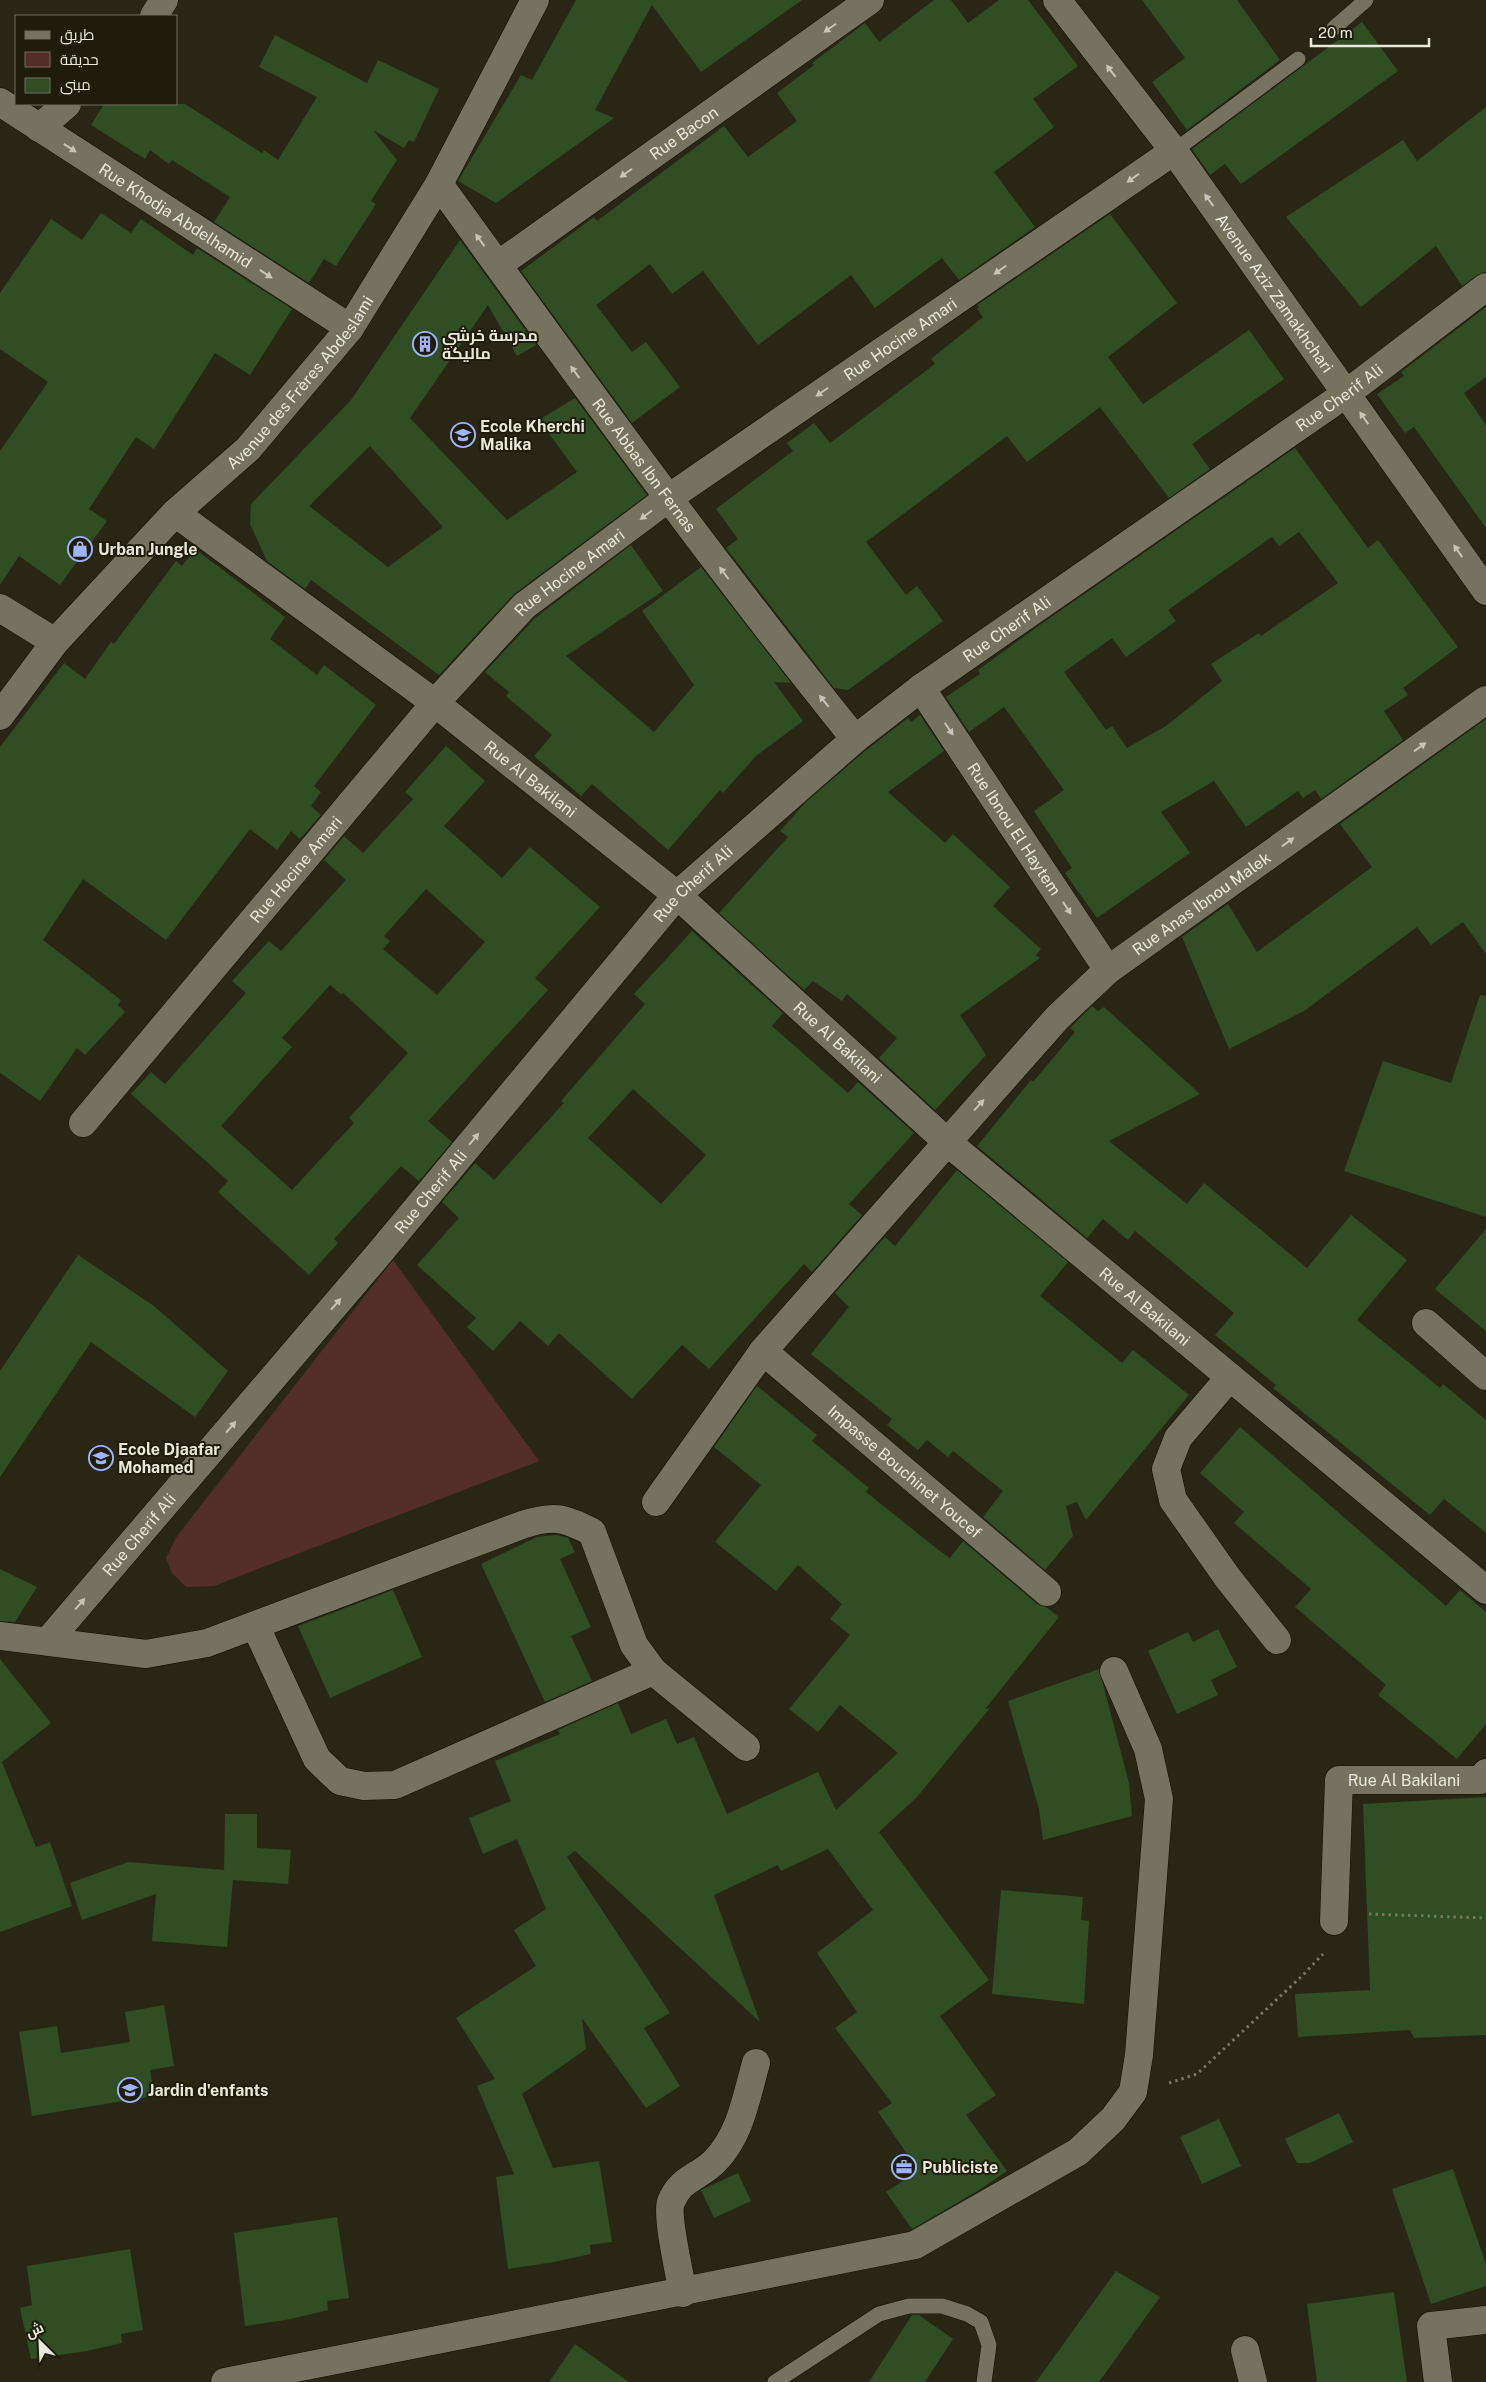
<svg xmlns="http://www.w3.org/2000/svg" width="1486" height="2382" font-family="'Public Sans',Cairo,sans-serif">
<rect width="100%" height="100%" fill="#292714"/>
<path fill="#542f25" d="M393 1260 539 1461 214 1586 186 1587 172 1573 166 1558 177 1536Z"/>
<g fill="#304d23" fill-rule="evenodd">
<path d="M576 0H802L701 72 652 5 595 110 614 118 496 203 458 181 521 75 532 80Z"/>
<path d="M934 0H951L968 23 999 0H1028L1078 66 1033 99 1054 127 994 172 1035 227 959 280 942 258 875 308 851 275 758 345 703 271 672 294 650 264 596 305 632 352 646 342 680 387 632 423 521 271 594 217 597 221 724 126 748 157 797 121 777 93 814 65 812 63 865 23 879 42Z"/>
<path d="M1142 0H1237L1280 60 1187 130 1152 82 1185 58Z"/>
<path d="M1362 22 1398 71 1241 184 1225 164 1210 175 1192 149Z"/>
<path d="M275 35 367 83 378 60 439 89 414 142 409 140 404 148 373 130 397 160 371 201 376 204 336 266 324 259 309 283 214 222 230 197 172 160 169 164 150 150 145 159 91 125 104 104H185L262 153 264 150 278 160 317 97 259 67Z"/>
<path d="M1486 107V272L1477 275 1462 286 1436 246 1361 307 1286 217 1403 140 1417 161Z"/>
<path d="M101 213 131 233 141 219 193 255 197 248 292 309 250 375 215 353 154 449 136 437 89 509 107 521 60 585 19 556 0 585V451L48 382 0 349V293L51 219 82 240Z"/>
<path d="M1110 214 1177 303 1108 357 1143 404 1249 330 1284 379 1192 444 1210 469 1169 498 1100 407 1027 462 1007 436 866 542 906 595 917 586 943 621 848 690 834 688 726 548 738 539 716 509 793 451 787 443 814 423 830 443 935 364 931 359 983 317 977 309 979 307 977 305Z"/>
<path d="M460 240 536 345 517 356 488 305 410 418 507 520 577 472 539 420 575 398 647 495 514 594 439 675 311 580 305 589 267 561 250 524 251 504 351 400ZM370 446 443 527 388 567 309 506Z"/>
<path d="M1486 307V377L1464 393 1486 425V528L1414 427 1405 433 1377 394 1404 376 1401 372Z"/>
<path d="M1295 448 1368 548 1378 540 1458 647 1403 688 1408 695 1384 711 1403 740 1321 799 1315 790 1303 798 1298 791 1246 827 1214 781 1161 812 1190 853 1097 918 1065 873 1072 868 1034 811 1064 790 1004 707 969 732 946 697 980 674 978 670 1044 622ZM1299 532 1338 583 1261 636 1259 633 1211 664 1222 681 1166 726 1127 748 1112 726 1106 730 1064 672 1112 638 1126 657 1176 621 1168 610 1272 537 1279 546Z"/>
<path d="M631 545 663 591 566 656 654 732 694 685 642 611 701 567 791 683 774 682 803 721 756 756 723 793 720 790 668 850 592 784 581 796 534 756 552 735 506 696 509 692 485 672 535 618Z"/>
<path d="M195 549 285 617 270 639 317 675 324 665 376 705 314 786 321 792 311 806 321 815 300 839 291 831 277 850 250 829 166 940 83 879 43 940 121 1000 118 1005 125 1012 85 1055 77 1048 40 1101 0 1073V747L64 663 85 679 111 642 114 644 176 561 182 566Z"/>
<path d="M920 715 944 751 888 792 945 843 953 834 1010 887 993 906 1041 949 1036 955 1040 958 960 1015 986 1055 935 1110 879 1058 897 1038 847 994 842 1001 813 981 804 990 719 913 788 837 780 831 806 802 865 751 908 718 911 722Z"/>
<path d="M1486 719V954L1463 922 1431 945 1417 927 1304 1011 1229 1049 1182 937 1228 904 1257 952 1372 867 1340 824Z"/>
<path d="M446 746 485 781 444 826 502 878 530 847 600 907 535 978 548 990 428 1121 452 1142 419 1181 401 1166 334 1239 338 1243 309 1275 218 1192 228 1181 131 1094 151 1072 165 1084 246 993 232 981 269 941 281 951 346 880 324 860 344 836 363 853 413 799 405 792ZM426 889 485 942 437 995 383 949 390 941 384 936ZM330 985 342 995 343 993 408 1053 349 1118 354 1123 292 1190 221 1126 292 1047 282 1038Z"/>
<path d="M692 931 783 1013 772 1026 848 1093 858 1082 914 1133 849 1204 862 1215 812 1272 804 1264 709 1369 682 1345 632 1399 559 1333 548 1346 520 1321 493 1351 467 1327 476 1318 417 1265 459 1218 442 1202 475 1163 494 1180 564 1103 561 1101 645 1004 634 994ZM633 1089 706 1155 661 1204 588 1138Z"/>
<path d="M1480 995 1486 996V1217L1344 1171 1383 1061 1451 1083Z"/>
<path d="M1092 1006 1098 1011 1104 1007 1200 1094 1109 1141 1187 1204 1204 1183 1307 1268 1351 1215 1407 1260 1357 1320 1440 1388 1443 1384 1486 1420V1533L1444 1499 1430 1515 1273 1388 1276 1385 1215 1335 1234 1313 1135 1231 1128 1240 1103 1219 1087 1238 977 1146 1031 1080 1033 1082 1075 1032 1070 1028Z"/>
<path d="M957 1170 1068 1262 1040 1296 1122 1363 1133 1350 1189 1395 1086 1520 1077 1502 1066 1506 1073 1536 1045 1570 983 1517 1003 1491 953 1451 948 1457 927 1440 918 1450 887 1425 892 1419 811 1354 849 1307 835 1293 885 1237 895 1246Z"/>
<path d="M1486 1229V1331L1435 1289Z"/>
<path d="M78 1255 154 1306 228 1371 195 1417 91 1342 0 1477V1371Z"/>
<path d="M757 1386 817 1435 812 1441 869 1488 866 1492 941 1552 950 1558 963 1541 1037 1604 1046 1607 1059 1617 985 1709 990 1708 917 1797 879 1832 989 1980 940 2016 996 2095 966 2115 1007 2171 979 2190 912 2229 886 2192 907 2178 899 2164 910 2158 878 2112 892 2103 835 2028 857 2012 817 1953 873 1910 828 1849 781 1871 778 1865 714 1895 760 2022 575 1851 567 1857 670 2013 644 2028 680 2086 646 2108 582 2018 586 2049 522 2094 553 2168 599 2161 612 2242 590 2245 591 2254 554 2262 508 2269 496 2177 514 2174 477 2086 495 2079 456 2018 536 1966 514 1930 546 1909 517 1839 483 1854 469 1818 511 1801 495 1761 560 1734 558 1730 618 1703 631 1734 666 1719 677 1744 694 1737 727 1814 818 1772 836 1810 898 1753 840 1705 818 1732 789 1709 850 1635 830 1619 842 1604 798 1565 776 1591 715 1542 761 1485 714 1447Z"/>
<path d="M1240 1427 1446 1606 1460 1590 1486 1612V1724L1457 1759 1378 1695 1386 1685 1295 1607 1311 1589 1234 1523 1244 1512 1200 1473Z"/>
<path d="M556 1535 568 1538 575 1552 560 1559 591 1627 571 1636 592 1681 545 1702 481 1564 537 1537Z"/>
<path d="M0 1569 37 1587 15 1622 0 1621Z"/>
<path d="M393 1590 422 1657 330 1698 298 1626Z"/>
<path d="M1218 1629 1237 1667 1211 1680 1218 1695 1177 1714 1148 1651 1188 1632 1193 1642Z"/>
<path d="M0 1659 51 1723 2 1762 36 1847 50 1842 72 1906 0 1932Z"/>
<path d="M1099 1669 1129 1783 1132 1816 1043 1840 1039 1809 1008 1701Z"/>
<path d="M1486 1797V2035L1414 2038 1410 2030 1298 2037 1295 1994 1370 1990 1363 1804Z"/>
<path d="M225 1814H257V1848L291 1850 288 1884 233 1880 227 1947 152 1941 156 1894 82 1920 70 1883 128 1862 224 1870Z"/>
<path d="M1001 1890 1083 1897 1081 1920 1089 1921 1084 2004 992 1994Z"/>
<path d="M164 2005 174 2066 150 2070 154 2096 32 2116 19 2032 57 2026 61 2053 130 2042 125 2012Z"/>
<path d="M1339 2113 1353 2142 1310 2163H1297L1285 2139Z"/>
<path d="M1219 2119 1241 2166 1202 2184 1180 2137Z"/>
<path d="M1453 2169 1486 2264V2286L1431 2304 1392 2189Z"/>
<path d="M738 2173 751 2201 714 2218 701 2190Z"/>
<path d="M337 2217 349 2298 327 2301 328 2310 291 2319 245 2326 234 2233Z"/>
<path d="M130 2249 143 2330 121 2334 122 2343 87 2351 31 2359 20 2308 32 2305 27 2266Z"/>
<path d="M1116 2271 1160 2297 1099 2382H1036Z"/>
<path d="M1394 2292 1407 2382H1317L1307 2304Z"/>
<path d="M912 2315H919L953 2339 925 2382H869Z"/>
<path d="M575 2344 629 2382H549Z"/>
</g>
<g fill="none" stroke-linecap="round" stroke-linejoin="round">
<defs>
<g id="service">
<path d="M1334 28 1366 0"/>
<path d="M1174 151 1298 59"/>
<path d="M775 2382 879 2314 909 2306H942L967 2314 981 2322 989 2345 984 2382"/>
</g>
<g id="minor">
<path id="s1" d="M1057 0 1174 151 1486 591"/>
<path d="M154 16 164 0"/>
<path id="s2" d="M0 102 350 328"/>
<path d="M39 128 67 104"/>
<path id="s3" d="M439 184C575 372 710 559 855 739"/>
<path id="s4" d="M498 265 870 0"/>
<path id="s5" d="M175 513 435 703 677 895 946 1141 1486 1590"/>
<path id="s6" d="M921 688 1108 970"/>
<path id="s7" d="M83 1123 435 703 524 606 667 499 1174 151"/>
<path d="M1426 1323 1486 1376"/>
<path id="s8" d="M763 1351 1047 1592"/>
<path d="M1230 1377 1178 1438 1166 1469 1173 1500 1227 1577 1277 1640"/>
<path id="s9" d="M656 1502 763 1351 1057 1018 1108 970 1486 700"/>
<path d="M256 1627 317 1759 340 1781 364 1786 395 1785 653 1671"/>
<path d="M0 1636 146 1654 207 1643 522 1525C553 1515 563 1517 592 1532L634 1645 653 1671 746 1747"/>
<path id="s10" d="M48 1641 377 1256 677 895 855 739 921 688 1347 393 1486 287"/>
<path id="s11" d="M1334 1921 1339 1780H1480L1486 1773"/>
<path d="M683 2293C680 2276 666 2215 671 2202 680 2178 700 2177 715 2161 741 2134 746 2098 756 2063"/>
<path d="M1245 2350 1253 2382"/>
<path d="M225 2382 915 2245 1078 2152 1113 2119 1133 2092 1139 2055 1159 1799 1148 1749 1114 1671"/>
<path d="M1438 2382 1431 2326 1486 2320"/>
</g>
<g id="secondary">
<path d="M0 608 55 642"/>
<path id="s12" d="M0 716 55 642 175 513 248 449 350 328 439 184 535 0"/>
</g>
</defs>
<use href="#service" stroke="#110f01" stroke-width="16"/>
<use href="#minor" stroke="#110f01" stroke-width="29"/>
<use href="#secondary" stroke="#110f01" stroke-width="29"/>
<g stroke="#777665" stroke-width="3" stroke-dasharray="2.5 4" stroke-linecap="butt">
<path d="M1369 1914 1486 1918"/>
<path d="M1169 2083 1197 2074 1303 1975 1323 1954"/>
</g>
<use href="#service" stroke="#75735d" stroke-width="15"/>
<use href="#minor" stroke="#75735d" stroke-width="28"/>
<use href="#secondary" stroke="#75735d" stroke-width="28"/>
</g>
<defs><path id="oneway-solid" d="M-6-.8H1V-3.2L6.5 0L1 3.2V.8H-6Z" transform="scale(1.25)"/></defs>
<g fill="#c6c5b6">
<use href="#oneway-solid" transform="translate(830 28) rotate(145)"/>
<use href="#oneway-solid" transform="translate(1111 71) rotate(-128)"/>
<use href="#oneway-solid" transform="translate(70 148) rotate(33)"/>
<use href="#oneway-solid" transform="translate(626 173) rotate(145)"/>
<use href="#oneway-solid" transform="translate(1133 178) rotate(145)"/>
<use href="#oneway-solid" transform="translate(1209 200) rotate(-126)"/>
<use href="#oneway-solid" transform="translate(480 240) rotate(-126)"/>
<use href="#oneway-solid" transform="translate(1000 270) rotate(145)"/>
<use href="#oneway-solid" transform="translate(266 274) rotate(33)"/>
<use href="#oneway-solid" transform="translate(575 372) rotate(-126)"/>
<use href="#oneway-solid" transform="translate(822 392) rotate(145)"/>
<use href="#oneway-solid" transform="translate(1364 418) rotate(-125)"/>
<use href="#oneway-solid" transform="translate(646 515) rotate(143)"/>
<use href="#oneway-solid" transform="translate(1458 551) rotate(-125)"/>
<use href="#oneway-solid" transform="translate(724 573) rotate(-127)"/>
<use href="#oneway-solid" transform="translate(824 701) rotate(-129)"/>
<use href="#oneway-solid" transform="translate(949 729) rotate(56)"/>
<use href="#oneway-solid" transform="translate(1420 747) rotate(-36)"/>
<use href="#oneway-solid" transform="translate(1288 842) rotate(-36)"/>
<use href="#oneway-solid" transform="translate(1067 908) rotate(57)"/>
<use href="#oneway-solid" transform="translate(979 1105) rotate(-48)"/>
<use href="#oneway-solid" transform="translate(474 1139) rotate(-50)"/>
<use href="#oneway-solid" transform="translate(336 1304) rotate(-49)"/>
<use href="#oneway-solid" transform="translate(231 1427) rotate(-49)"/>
<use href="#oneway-solid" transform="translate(80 1604) rotate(-49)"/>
</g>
<defs>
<symbol id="building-ring" viewBox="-11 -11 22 22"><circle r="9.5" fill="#1f1d0a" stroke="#a1b3fd" stroke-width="1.5"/><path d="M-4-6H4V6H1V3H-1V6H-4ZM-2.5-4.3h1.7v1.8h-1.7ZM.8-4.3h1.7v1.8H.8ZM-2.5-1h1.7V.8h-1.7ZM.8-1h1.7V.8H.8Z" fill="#a1b3fd"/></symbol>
<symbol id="school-ring" viewBox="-11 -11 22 22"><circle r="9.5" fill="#1f1d0a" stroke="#a1b3fd" stroke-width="1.5"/><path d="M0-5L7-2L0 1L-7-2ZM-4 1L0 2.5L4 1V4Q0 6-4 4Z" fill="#a1b3fd"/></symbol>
<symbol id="shop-ring" viewBox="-11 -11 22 22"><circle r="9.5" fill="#1f1d0a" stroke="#a1b3fd" stroke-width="1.5"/><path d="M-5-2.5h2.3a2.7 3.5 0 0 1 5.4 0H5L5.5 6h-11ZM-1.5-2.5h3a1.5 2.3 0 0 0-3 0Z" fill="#a1b3fd"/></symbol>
<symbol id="office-ring" viewBox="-11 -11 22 22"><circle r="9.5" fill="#1f1d0a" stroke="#a1b3fd" stroke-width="1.5"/><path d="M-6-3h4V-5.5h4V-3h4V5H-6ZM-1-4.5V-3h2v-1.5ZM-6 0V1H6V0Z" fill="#a1b3fd"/></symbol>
</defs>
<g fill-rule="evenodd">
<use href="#building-ring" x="411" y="330" width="28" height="28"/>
<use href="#school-ring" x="449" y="421" width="28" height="28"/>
<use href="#shop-ring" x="66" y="535" width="28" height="28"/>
<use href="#school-ring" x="87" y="1444" width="28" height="28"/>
<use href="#school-ring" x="116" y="2076" width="28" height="28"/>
<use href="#office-ring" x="890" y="2153" width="28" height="28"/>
</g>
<g text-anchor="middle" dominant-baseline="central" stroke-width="4" stroke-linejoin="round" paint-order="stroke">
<g font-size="16" fill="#e9e8dc" stroke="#1f1d0a">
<text stroke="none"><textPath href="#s4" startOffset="228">Rue Bacon</textPath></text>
<text stroke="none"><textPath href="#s2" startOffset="209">Rue Khodja Abdelhamid</textPath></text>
<text stroke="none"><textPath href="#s1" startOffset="365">Avenue Aziz Zamakhchari</textPath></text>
<text stroke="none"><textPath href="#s7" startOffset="1141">Rue Hocine Amari</textPath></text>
<text stroke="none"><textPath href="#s12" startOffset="450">Avenue des Frères Abdeslami</textPath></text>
<text stroke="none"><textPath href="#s10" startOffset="1805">Rue Cherif Ali</textPath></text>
<text stroke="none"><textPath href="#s3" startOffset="348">Rue Abbas Ibn Fernas</textPath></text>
<text stroke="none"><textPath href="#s7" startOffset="736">Rue Hocine Amari</textPath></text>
<text stroke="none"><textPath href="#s10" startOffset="1400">Rue Cherif Ali</textPath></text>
<text stroke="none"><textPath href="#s5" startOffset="444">Rue Al Bakilani</textPath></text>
<text stroke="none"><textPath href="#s6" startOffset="169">Rue Ibnou El Haytem</textPath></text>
<text stroke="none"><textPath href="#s7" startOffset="331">Rue Hocine Amari</textPath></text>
<text stroke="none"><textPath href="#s10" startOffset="995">Rue Cherif Ali</textPath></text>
<text stroke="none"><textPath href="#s9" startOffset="814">Rue Anas Ibnou Malek</textPath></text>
<text stroke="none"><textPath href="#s5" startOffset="849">Rue Al Bakilani</textPath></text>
<text stroke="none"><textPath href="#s10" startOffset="590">Rue Cherif Ali</textPath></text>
<text stroke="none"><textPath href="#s5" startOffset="1254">Rue Al Bakilani</textPath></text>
<text stroke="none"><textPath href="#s8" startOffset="186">Impasse Bouchinet Youcef</textPath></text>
<text stroke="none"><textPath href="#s10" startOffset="140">Rue Cherif Ali</textPath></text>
<text stroke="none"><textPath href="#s11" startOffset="206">Rue Al Bakilani</textPath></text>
</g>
<g font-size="16" font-weight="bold" fill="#e9e8dc" stroke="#1f1d0a" text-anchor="start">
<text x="442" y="335">مدرسة خرشي<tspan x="442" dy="18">ماليكة</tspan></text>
<text x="480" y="426">Ecole Kherchi<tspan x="480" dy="18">Malika</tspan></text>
<text x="98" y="549">Urban Jungle</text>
<text x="118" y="1449">Ecole Djaafar<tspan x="118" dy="18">Mohamed</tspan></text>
<text x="148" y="2090">Jardin d'enfants</text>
<text x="922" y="2167">Publiciste</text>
</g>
</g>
<rect x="15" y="15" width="162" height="90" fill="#1f1d0a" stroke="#706e5e"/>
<rect x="25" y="31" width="25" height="8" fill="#75735d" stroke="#706e5e"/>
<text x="60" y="40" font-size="15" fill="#e9e8dc">طريق</text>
<rect x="25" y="52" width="25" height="15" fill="#542f25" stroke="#706e5e"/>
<text x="60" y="65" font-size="15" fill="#e9e8dc">حديقة</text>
<rect x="25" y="78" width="25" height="15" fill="#304d23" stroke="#706e5e"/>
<text x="60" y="90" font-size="15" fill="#e9e8dc">مبنى</text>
<g transform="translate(40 2342) rotate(336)" stroke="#1f1d0a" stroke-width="4" paint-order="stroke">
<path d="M0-4L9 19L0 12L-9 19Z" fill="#e9e8dc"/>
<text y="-8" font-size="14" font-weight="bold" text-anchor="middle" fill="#e9e8dc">ش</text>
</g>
<path d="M1311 38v8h118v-8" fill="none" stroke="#e9e8dc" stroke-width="2.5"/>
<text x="1318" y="38" font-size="15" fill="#e9e8dc" stroke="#1f1d0a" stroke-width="4" paint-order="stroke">20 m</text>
</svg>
